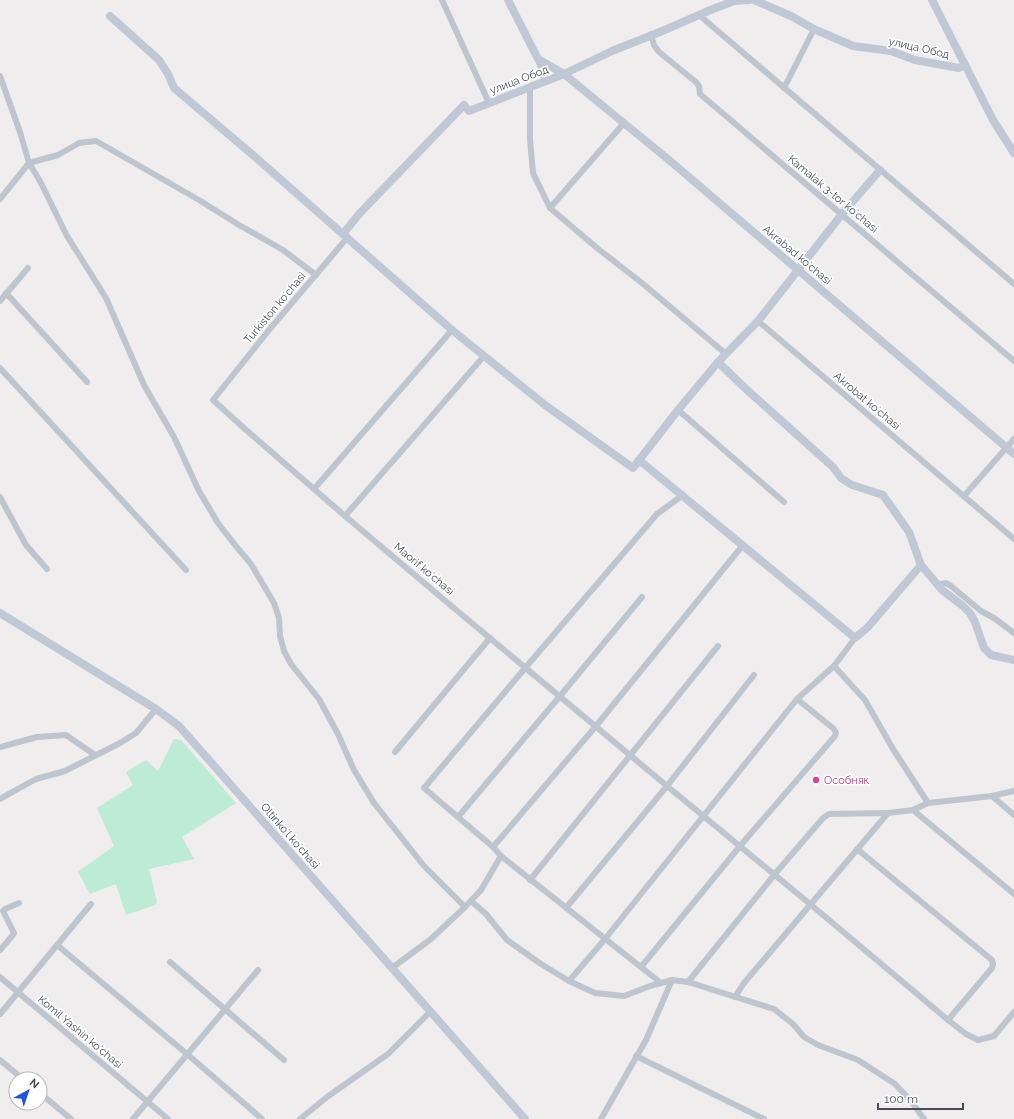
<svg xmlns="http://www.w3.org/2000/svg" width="1014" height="1119" font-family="Raleway,sans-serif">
<rect width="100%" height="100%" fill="#efeded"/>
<path fill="#bdebd5" d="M174 739 181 740 236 803 182 837 194 859 149 869 157 902 155 905 126 915 116 884 90 894 78 872 114 846 97 808 133 785 126 772 146 760 158 771Z"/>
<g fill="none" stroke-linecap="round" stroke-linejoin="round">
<g stroke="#bec5ce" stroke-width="6">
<path d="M442 0 489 103"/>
<path d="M699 15 1014 284"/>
<path d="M651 34 654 45 659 52 696 82 699 86 700 94 1014 361"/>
<path d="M538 59 545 82"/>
<path d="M0 76 20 132 29 163 40 181 67 236 106 298 144 385 174 437 199 491 218 523 235 545 251 564 274 603 279 618 280 636 284 651 291 664 319 699 338 734 354 770 374 803 424 866 465 907"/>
<path d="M530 88V139L533 173 550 208 597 248 642 283 726 354"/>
<path d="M784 88 814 29"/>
<path d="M0 199 29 163 58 155 79 143 96 141 199 200 239 225 283 250 316 275"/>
<path d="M550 208 624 123"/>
<path d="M347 238 269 330 213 400 245 429 345 516 455 609 667 786 810 904 948 1020 992 968 993 964 992 960 857 849"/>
<path d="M6 293 87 382"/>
<path d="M0 301 28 268"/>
<path d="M758 321 1014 539"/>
<path d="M0 368 186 570"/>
<path d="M678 410 784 502"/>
<path d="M314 489 452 330"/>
<path d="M964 496 1014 439"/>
<path d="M0 497 26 545 47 569"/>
<path d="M345 516 484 356"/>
<path d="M938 585 946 583 951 586 981 611 994 618 1014 633"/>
<path d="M834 666 865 700 893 749 928 803"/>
<path d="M0 747 37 737 66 735 95 755"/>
<path d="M395 752 490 638"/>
<path d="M992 796 1014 815"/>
<path d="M0 799 36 779 65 771 120 743 136 733 156 709"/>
<path d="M913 810 1014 894"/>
<path d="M458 817 560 696 642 597"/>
<path d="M493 847 596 726 743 545"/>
<path d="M530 880 718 646"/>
<path d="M471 901 486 914 507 940 541 964 569 981 595 993 624 996 650 986 672 980 688 982 774 1009 793 1024 804 1037 818 1045 858 1060 895 1084 911 1101 924 1119"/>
<path d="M566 908 667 786 754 675"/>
<path d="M57 945 187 1054 262 1119"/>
<path d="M0 950 13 935 14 933 3 911 5 909 19 903"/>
<path d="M170 962 284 1060"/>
<path d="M641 967 740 846 835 736 836 733 834 729 797 699"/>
<path d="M392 968 431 939 465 907 481 890 501 856"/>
<path d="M0 977 168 1119"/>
<path d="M569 981 605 939 797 699 834 666 855 638"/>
<path d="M688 982 774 875 823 818 829 814 888 813"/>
<path d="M661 983 501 856 493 847 424 788 526 667 657 514 683 495"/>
<path d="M735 997 744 983 888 813 913 810 928 803 992 796 1014 791"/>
<path d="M0 1014 91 904"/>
<path d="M948 1020 966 1034 978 1040 994 1036 1014 1012"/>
<path d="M636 1056 764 1119"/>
<path d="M0 1060 23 1079"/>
<path d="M40 1093 71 1119"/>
<path d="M133 1119 258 970"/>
<path d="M300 1119 327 1097 388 1054 430 1012"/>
<path d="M601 1119 646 1040 672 980"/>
</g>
<g stroke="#c0c7d5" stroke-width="8">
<path d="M508 0 538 59 564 74 669 160 1014 454"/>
<path d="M754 0 791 16 814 29 853 46 891 51 915 60 959 68 965 65"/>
<path d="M932 0 993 120 1014 153"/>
<path d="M110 16 159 60 168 74 174 88 254 156 452 330 545 405 633 468 678 410 718 362 758 321 842 214 880 170"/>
<path d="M343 234 360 213 464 105 469 111 564 74 612 51 660 32 699 15 708 11 734 1 749 0"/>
<path d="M718 362 746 389 833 467 841 478 852 485 883 495 909 532 921 565 942 590 963 606 970 613 975 622 984 648 991 655 1014 660"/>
<path d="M639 460 855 638 868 627 921 565"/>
<path d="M0 613 156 709 179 726 525 1119"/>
</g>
</g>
<circle fill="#d1479c" stroke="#fff" stroke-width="1.5" cx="816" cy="780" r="4"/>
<g text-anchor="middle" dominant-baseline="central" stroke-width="3.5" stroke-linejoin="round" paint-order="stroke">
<g font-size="11" fill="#464d59" stroke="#fff">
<text transform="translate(919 48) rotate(13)">улица Обод</text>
<text transform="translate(519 80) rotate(-21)">улица Обод</text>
<text transform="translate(833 194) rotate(40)">Kamalak 3-tor koʻchasi</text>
<text transform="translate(797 255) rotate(40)">Akrabad koʻchasi</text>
<text transform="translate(275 308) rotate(-50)">Turkiston koʻchasi</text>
<text transform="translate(867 401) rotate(40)">Akrobat koʻchasi</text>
<text transform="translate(424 569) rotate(40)">Maorif koʻchasi</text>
<text transform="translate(290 836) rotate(49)">Oltinkoʻl koʻchasi</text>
<text transform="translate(80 1032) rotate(40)">Komil Yashin koʻchasi</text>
</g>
<g font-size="11" fill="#b23c85" stroke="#fff" text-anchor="start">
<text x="824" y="780">Особняк</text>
</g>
</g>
<g transform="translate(28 1091) rotate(40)"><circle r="19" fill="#ffffff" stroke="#b5b8bd"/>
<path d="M0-3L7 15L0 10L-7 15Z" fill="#2556d1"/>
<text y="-6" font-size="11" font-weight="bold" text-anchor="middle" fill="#464d59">N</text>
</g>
<path d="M878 1103v6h85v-6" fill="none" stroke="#464d59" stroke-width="2"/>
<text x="884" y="1103" font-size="12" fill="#464d59" stroke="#ffffff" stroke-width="3" paint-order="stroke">100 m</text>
</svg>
